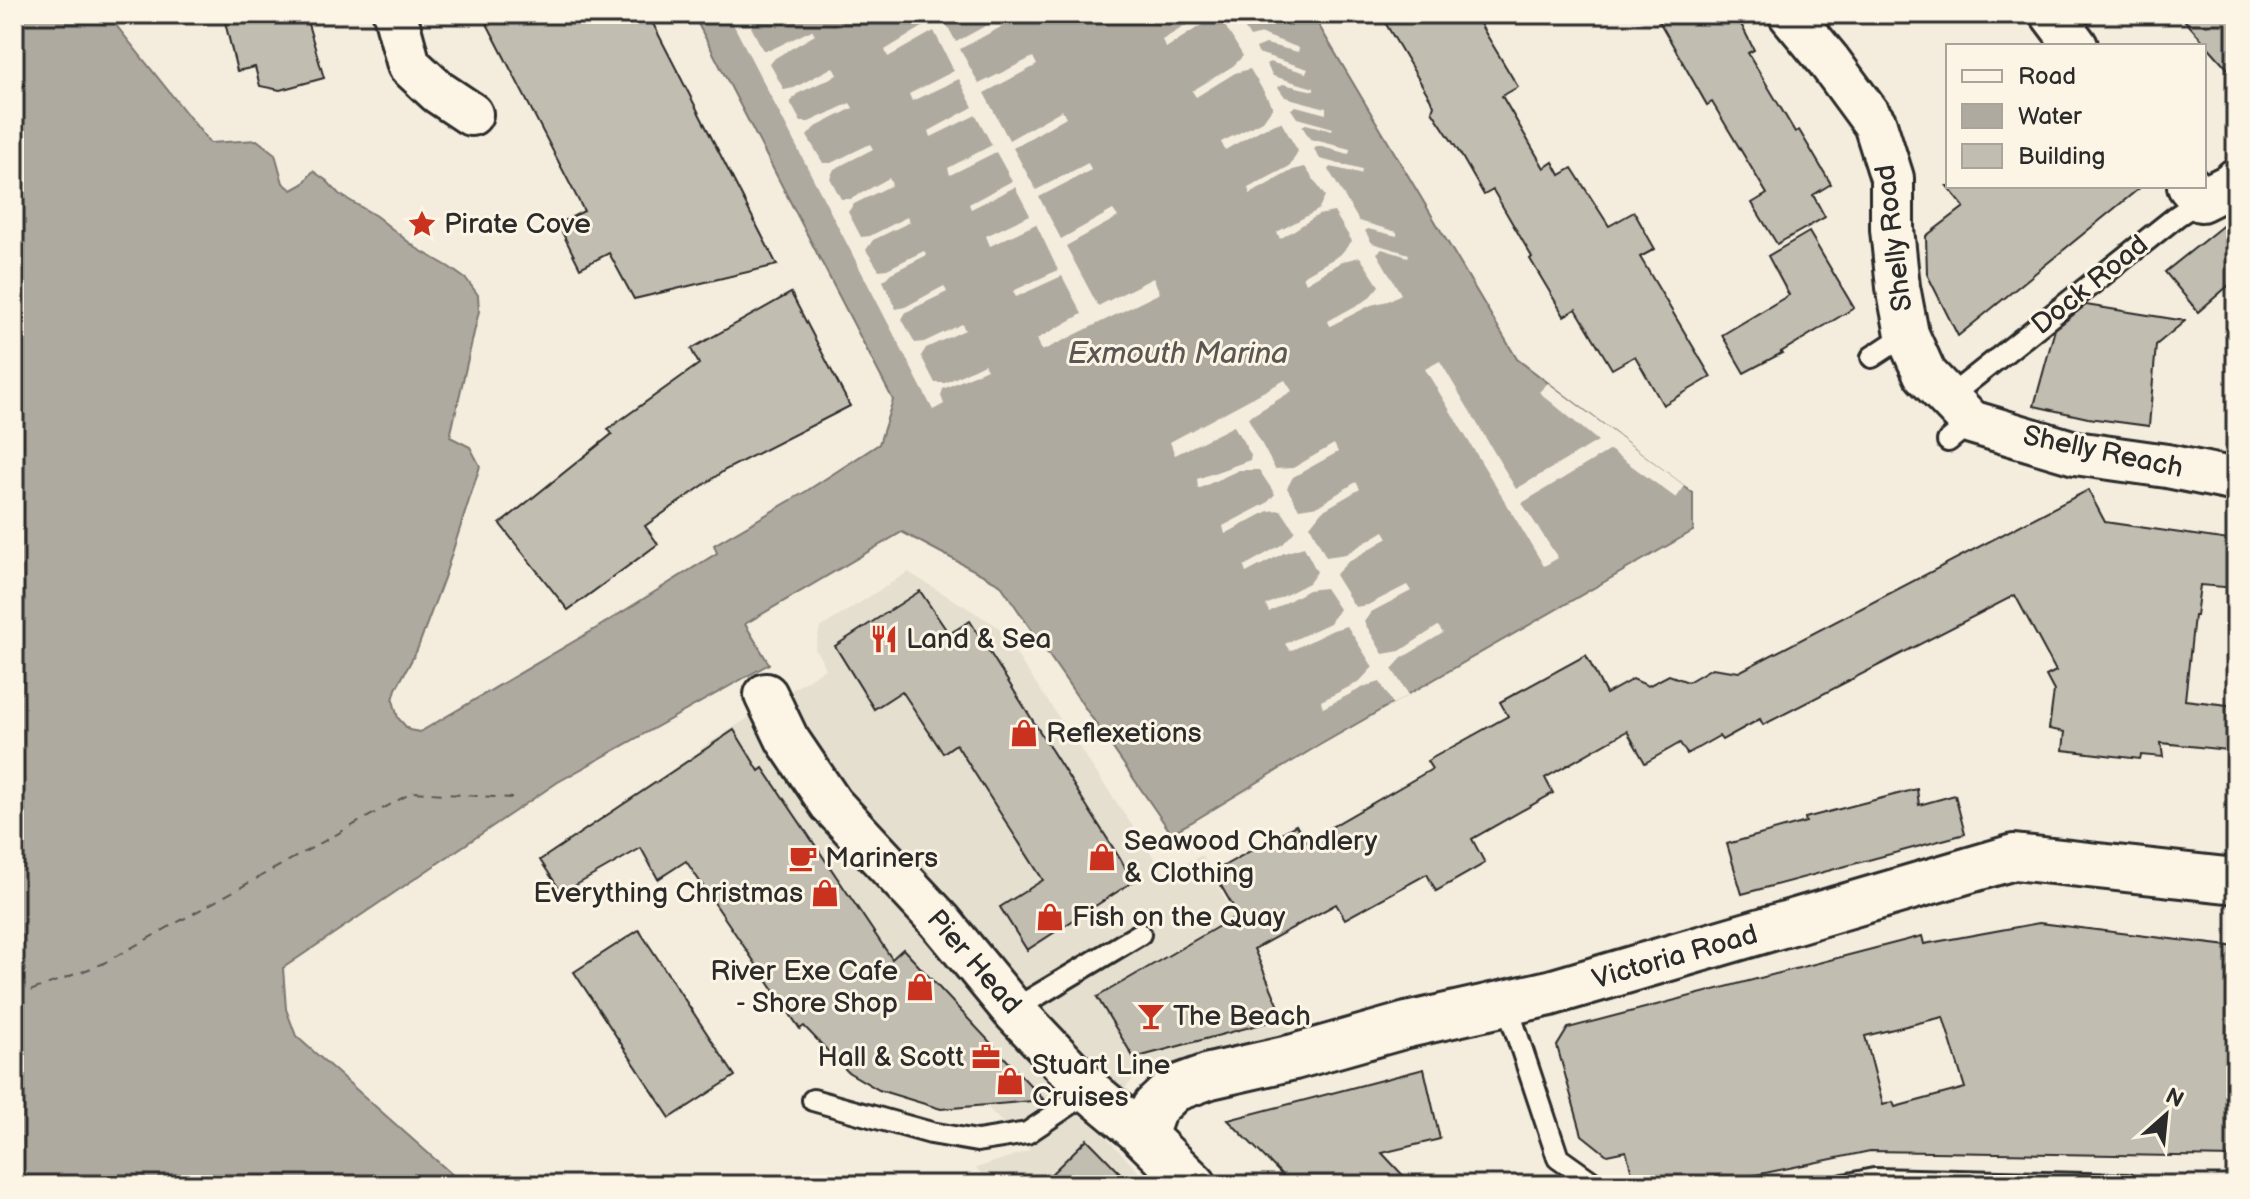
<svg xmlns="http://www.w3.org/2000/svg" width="2250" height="1199" font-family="'Balsamiq Sans',sans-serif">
<rect width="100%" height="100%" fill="#f4edde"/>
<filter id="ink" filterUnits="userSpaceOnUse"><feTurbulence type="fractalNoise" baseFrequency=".0125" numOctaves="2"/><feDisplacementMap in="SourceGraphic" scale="16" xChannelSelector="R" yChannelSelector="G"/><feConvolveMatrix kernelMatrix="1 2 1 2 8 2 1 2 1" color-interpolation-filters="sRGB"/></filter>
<g filter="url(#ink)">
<path fill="#e5dfd0" d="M908 572 997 626 1165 874 1202 855 1292 1030 1132 1080 1096 1126 1151 1185H992L976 1168 1030 1150 857 978 700 749 826 668 815 649 820 628Z"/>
<path fill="#afaaa0" stroke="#7a7771" stroke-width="2" d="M14 14H107L210 143 257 140 275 154 283 183 292 190 303 184 313 171 327 181 339 194 376 216 416 248 449 267 467 280 478 295 479 311 450 437 470 447 480 466 444 578 417 650 396 689 393 700 398 718 409 730 420 732 595 629 717 553 714 545 805 492 879 444 893 400 693 14H1312L1517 359 1693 493V531L1311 750 1192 822 1171 833 1000 584 902 532 745 624 769 664 558 782 283 968 286 1009 296 1036 464 1185H14Z"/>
<g fill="#f4edde">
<path d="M728 14H768L755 21 751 27 763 50H770L812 30 815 35 775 58 770 64 784 90 794 88 833 67 837 75 797 94 790 102 801 122H809L850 103 853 108 814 128 807 136 823 163H831L870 144 873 149 834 169 830 178 841 199H851L889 178 892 185 854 204 848 212 861 237 870 236 907 217 910 222 873 240 866 250 879 270 887 269 924 251 927 255 891 273 883 281 896 309 905 307 944 286 947 292 906 312 902 319 915 343 924 342 962 324 965 330 926 348 921 356 935 383H945L984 364 987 369 943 389 941 396 944 404 933 410Z"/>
<path d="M925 14H941L956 42 1007 14H1011L1014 20 960 49 979 84 1033 57 1037 65 984 93 1009 140 1062 110 1066 117 1013 148 1036 190 1088 163 1091 170 1039 197 1061 239 1113 210 1118 217 1066 246 1098 306 1153 278 1160 293 1042 351 1037 339 1082 314 1062 276 1016 297 1013 291 1058 270 1036 224 990 246 986 236 1030 215 1015 187 971 209 969 204 1012 181 996 152 950 175 948 168 992 145 976 115 931 137 929 131 973 107 959 79 912 101 909 94 954 71 934 31 888 57 885 50 929 23Z"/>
<path d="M1205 14H1236L1250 37 1262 34 1299 48 1298 52 1266 44 1256 48 1258 53 1308 69 1306 73 1270 62 1266 64 1273 76 1314 88V91L1283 84 1278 87 1285 97 1326 108V114L1296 106 1291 109 1297 118 1333 128 1332 131 1306 124 1302 126 1310 139 1350 149 1349 154 1318 146 1314 149 1320 159 1362 170 1361 174 1331 167 1328 169 1359 221 1397 232V236L1368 229 1365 231 1372 243 1409 254 1408 257 1382 249 1377 253 1401 294 1388 301 1371 305 1330 326 1328 321 1368 299 1379 286 1360 257 1343 261 1306 283 1303 276 1340 255 1352 241 1334 212 1318 215 1280 239 1277 232 1318 210 1325 196 1305 167 1293 170 1250 194 1248 188 1290 166 1298 151 1281 122 1262 129 1225 150 1221 142 1263 121 1273 107 1250 69 1235 73 1196 97 1192 91 1233 66 1243 56 1221 19 1203 24 1166 48 1162 40Z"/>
<path d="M1440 361 1516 489 1598 441 1539 392 1548 383 1685 486 1676 498 1610 450 1522 503 1558 558 1544 566 1425 369Z"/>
<path d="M1285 380 1292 391 1248 418 1275 469 1293 468 1334 444 1338 452 1293 477 1287 488 1299 509 1318 506 1356 482 1360 489 1322 511 1310 526 1326 557 1346 554 1384 531 1388 538 1348 562 1335 575 1355 607 1368 605 1407 585 1411 591 1371 612 1364 622 1383 654 1400 651 1438 626 1443 633 1402 658 1392 669 1409 695 1393 704 1380 682 1364 687 1323 708 1321 701 1359 682 1373 667 1347 626 1333 630 1290 651 1285 644 1330 623 1339 609 1325 588 1308 590 1269 612 1266 605 1309 583 1317 572 1304 547 1284 553 1246 573 1244 566 1283 544 1295 531 1281 510 1268 511 1225 534 1223 526 1267 503 1275 494 1259 470H1239L1198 489 1197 479 1250 460 1251 455 1234 426 1175 455 1170 442Z"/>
</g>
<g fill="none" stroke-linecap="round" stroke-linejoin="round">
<path stroke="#595754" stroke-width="2" stroke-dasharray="10 8" stroke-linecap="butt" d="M14 997 102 964 413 792 512 798"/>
</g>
<g fill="#c2bdb1" stroke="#2b2b2b" stroke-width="2" fill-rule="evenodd">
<path d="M223 14H305L324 78 280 90 260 86 255 67 237 71Z"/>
<path d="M482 14H648L777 265 634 299 609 253 580 268 558 224 584 211Z"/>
<path d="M1380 14H1474L1518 87 1502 96 1544 168 1553 162 1560 175 1572 168 1609 226 1634 212 1655 249 1640 257 1711 377 1663 405 1635 356 1612 369 1576 309 1564 316 1530 259 1532 257 1493 190 1484 195 1461 155 1432 111 1434 105Z"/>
<path d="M1655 14H1736L1754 50 1748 53 1795 132 1799 130 1831 184 1813 195 1825 217 1777 244 1752 203 1767 194 1712 102 1707 105Z"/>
<path d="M2179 14H2236V78Z"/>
<path d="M1947 186H2142L1958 336 1927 274 1926 236 1964 207Z"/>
<path d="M2236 215V279L2198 312 2165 272Z"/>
<path d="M1809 232 1854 308 1781 352 1782 353 1744 373 1722 335 1789 295 1768 256Z"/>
<path d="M791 293 850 406 725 470 645 526 658 544 568 610 500 524 612 434 608 429 699 364 691 349Z"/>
<path d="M2086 305 2185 321 2156 345 2149 426 2088 418 2034 406 2055 329Z"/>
<path d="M2088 490 2105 522 2236 541V588L2200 585 2196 616H2194L2185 700 2236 706V751L2161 743 2163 757 2141 755 2140 759 2063 750 2065 732 2049 729 2054 691 2046 676 2056 671 2015 595 1763 725 1760 719 1722 740 1719 736 1687 754 1680 743 1645 763 1627 731 1545 778 1553 793 1472 839 1485 863 1436 891 1427 874 1345 919 1336 904 1254 949 1284 1018 1134 1058 1097 997 1238 915 1213 872 1296 825 1305 842 1432 769 1427 761 1508 716 1500 702 1586 655 1606 694 1633 679 1648 686 1669 675 1688 682 1712 668 1739 672Z"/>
<path d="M920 591 949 634 970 621 1134 881 1027 950 1000 907 1043 880 956 744 943 753 902 691 874 709 835 646Z"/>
<path d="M734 730 759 771 763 768 892 959 903 949 1044 1100 941 1109 879 1090 848 1072 804 1026 800 1029 686 861 658 879 641 848 562 893 540 860Z"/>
<path d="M1917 789 1919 805 1955 795 1965 834 1742 894 1727 844 1806 822 1805 818Z"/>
<path d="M2039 923 2236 947V1157L1870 1151 1708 1185H1645L1633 1176 1626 1151 1607 1155 1582 1135 1557 1046 1568 1028 1922 936 1924 944ZM1943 1017 1965 1088 1895 1107 1893 1102 1883 1105 1865 1036Z"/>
<path d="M639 930 735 1076 670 1118 574 972Z"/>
<path d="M1424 1069 1440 1139 1382 1153 1412 1185H1292L1228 1120Z"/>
<path d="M1087 1139 1132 1185H1040Z"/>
</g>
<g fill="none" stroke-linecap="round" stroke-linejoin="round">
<defs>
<g id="lane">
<path d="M1872 357 1907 334"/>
<path d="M1948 398 2177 216 2201 200"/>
<path d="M1948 441 1971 422"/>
<path d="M1506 1002 1558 1158 1596 1185"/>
<path d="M1013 1010 1140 934"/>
<path d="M813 1100 931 1133 977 1141 1027 1133 1090 1091"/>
<path d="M1844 1185 1874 1179 2127 1185"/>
</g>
<g id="street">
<path d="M395 14 409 65 438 92 471 114"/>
<path d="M1790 14 1828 60 1875 124 1892 178V229L1898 287 1907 334 1925 374 1971 422 2075 453 2167 466 2236 480"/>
<path d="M2052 14 2076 46"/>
<path d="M2189 186 2201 200 2231 185 2236 180"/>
<path d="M766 695 787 739 831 804 940 921 1013 1010 1090 1091 1144 1136"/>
</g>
<path id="secondary" d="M1194 1185 1144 1136 1154 1108 1174 1089 1210 1076 1294 1057 1407 1025 1550 993 2014 857 2236 881"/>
</defs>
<use href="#lane" stroke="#2b2b2b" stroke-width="26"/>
<use href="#street" stroke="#2b2b2b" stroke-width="48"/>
<use href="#secondary" stroke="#2b2b2b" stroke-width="50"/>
<use href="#lane" stroke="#fcf5e5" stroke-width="20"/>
<use href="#street" stroke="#fcf5e5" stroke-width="42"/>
<use href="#secondary" stroke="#fcf5e5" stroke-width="44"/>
</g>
</g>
<defs>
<symbol id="sight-bare" viewBox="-9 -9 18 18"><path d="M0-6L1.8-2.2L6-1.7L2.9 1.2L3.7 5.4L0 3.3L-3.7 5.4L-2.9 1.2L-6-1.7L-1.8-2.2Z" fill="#c8321e" stroke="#fcf5e5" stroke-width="2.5" paint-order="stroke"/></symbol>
<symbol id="restaurant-bare" viewBox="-9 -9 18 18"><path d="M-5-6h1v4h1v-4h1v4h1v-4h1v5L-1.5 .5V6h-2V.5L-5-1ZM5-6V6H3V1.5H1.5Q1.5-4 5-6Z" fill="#c8321e" stroke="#fcf5e5" stroke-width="2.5" paint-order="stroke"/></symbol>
<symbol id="shop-bare" viewBox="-9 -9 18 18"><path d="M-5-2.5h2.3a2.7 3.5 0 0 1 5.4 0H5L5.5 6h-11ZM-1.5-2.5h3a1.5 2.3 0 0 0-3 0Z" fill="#c8321e" stroke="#fcf5e5" stroke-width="2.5" paint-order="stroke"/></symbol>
<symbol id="cafe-bare" viewBox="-9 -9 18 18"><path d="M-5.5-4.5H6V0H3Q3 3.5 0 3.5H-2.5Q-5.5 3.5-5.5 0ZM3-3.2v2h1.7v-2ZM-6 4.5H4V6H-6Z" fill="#c8321e" stroke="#fcf5e5" stroke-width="2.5" paint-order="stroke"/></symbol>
<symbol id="bar-bare" viewBox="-9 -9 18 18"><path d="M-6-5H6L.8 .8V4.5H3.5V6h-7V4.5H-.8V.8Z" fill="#c8321e" stroke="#fcf5e5" stroke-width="2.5" paint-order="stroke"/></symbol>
<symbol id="office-bare" viewBox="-9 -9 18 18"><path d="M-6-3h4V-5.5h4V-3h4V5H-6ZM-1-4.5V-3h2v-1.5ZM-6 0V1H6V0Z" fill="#c8321e" stroke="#fcf5e5" stroke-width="2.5" paint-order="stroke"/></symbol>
</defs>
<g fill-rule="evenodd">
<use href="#sight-bare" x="402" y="204" width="40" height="40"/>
<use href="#restaurant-bare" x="864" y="619" width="40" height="40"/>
<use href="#shop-bare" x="1004" y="713" width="40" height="40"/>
<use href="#shop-bare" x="1082" y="837" width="40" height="40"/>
<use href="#cafe-bare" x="783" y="838" width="40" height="40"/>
<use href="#shop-bare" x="805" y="873" width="40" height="40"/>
<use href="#shop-bare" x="1030" y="897" width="40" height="40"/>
<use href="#shop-bare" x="900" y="967" width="40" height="40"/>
<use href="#bar-bare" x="1131" y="996" width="40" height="40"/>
<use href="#office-bare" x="966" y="1037" width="40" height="40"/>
<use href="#shop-bare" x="990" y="1061" width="40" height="40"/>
</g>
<g text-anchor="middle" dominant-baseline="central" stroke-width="6" stroke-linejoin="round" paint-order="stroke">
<g font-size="28" fill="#2b2b2b" stroke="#fcf5e5" text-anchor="start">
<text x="444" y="224">Pirate Cove</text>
<text x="906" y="639">Land &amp; Sea</text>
<text x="1046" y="733">Reflexetions</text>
<text x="1124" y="841">Seawood Chandlery<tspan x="1124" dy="32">&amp; Clothing</tspan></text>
<text x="825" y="858">Mariners</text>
<text x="803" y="893" text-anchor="end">Everything Christmas</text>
<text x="1072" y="917">Fish on the Quay</text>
<text x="898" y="971" text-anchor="end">River Exe Cafe<tspan x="898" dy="32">- Shore Shop</tspan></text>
<text x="1173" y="1016">The Beach</text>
<text x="964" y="1057" text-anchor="end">Hall &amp; Scott</text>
<text x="1032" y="1065">Stuart Line<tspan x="1032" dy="32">Cruises</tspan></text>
</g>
<g font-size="28" fill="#2b2b2b" stroke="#fcf5e5">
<text transform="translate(1894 238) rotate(-97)">Shelly Road</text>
<text transform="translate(2090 285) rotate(-39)">Dock Road</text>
<text transform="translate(2103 452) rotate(12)">Shelly Reach</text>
<text transform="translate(1675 957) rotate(-16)">Victoria Road</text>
<text transform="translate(974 962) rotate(49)">Pier Head</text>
</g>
<g font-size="30" font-style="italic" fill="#595754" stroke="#fcf5e5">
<text x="1178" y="354">Exmouth Marina</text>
</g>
</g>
<rect width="2250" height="1199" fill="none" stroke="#fcf5e5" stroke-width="48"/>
<rect x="24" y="24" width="2202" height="1151" fill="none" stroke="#2b2b2b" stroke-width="3" filter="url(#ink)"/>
<rect x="1946" y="44" width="260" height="144" fill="#fcf5e5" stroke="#a8a49b" stroke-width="2"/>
<rect x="1962" y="70" width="40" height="12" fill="#fcf5e5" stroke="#a8a49b" stroke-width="2"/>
<text x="2018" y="84" font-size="24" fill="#2b2b2b">Road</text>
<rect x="1962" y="104" width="40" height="24" fill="#afaaa0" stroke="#a8a49b" stroke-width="2"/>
<text x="2018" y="124" font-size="24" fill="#2b2b2b">Water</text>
<rect x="1962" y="144" width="40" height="24" fill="#c2bdb1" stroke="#a8a49b" stroke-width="2"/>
<text x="2018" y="164" font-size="24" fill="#2b2b2b">Building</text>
<g transform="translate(2166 1115) rotate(27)" stroke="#fcf5e5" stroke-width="6" paint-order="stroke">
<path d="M0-6L14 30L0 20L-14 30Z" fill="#2b2b2b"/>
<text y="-12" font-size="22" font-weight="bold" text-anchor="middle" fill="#2b2b2b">N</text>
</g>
</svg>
